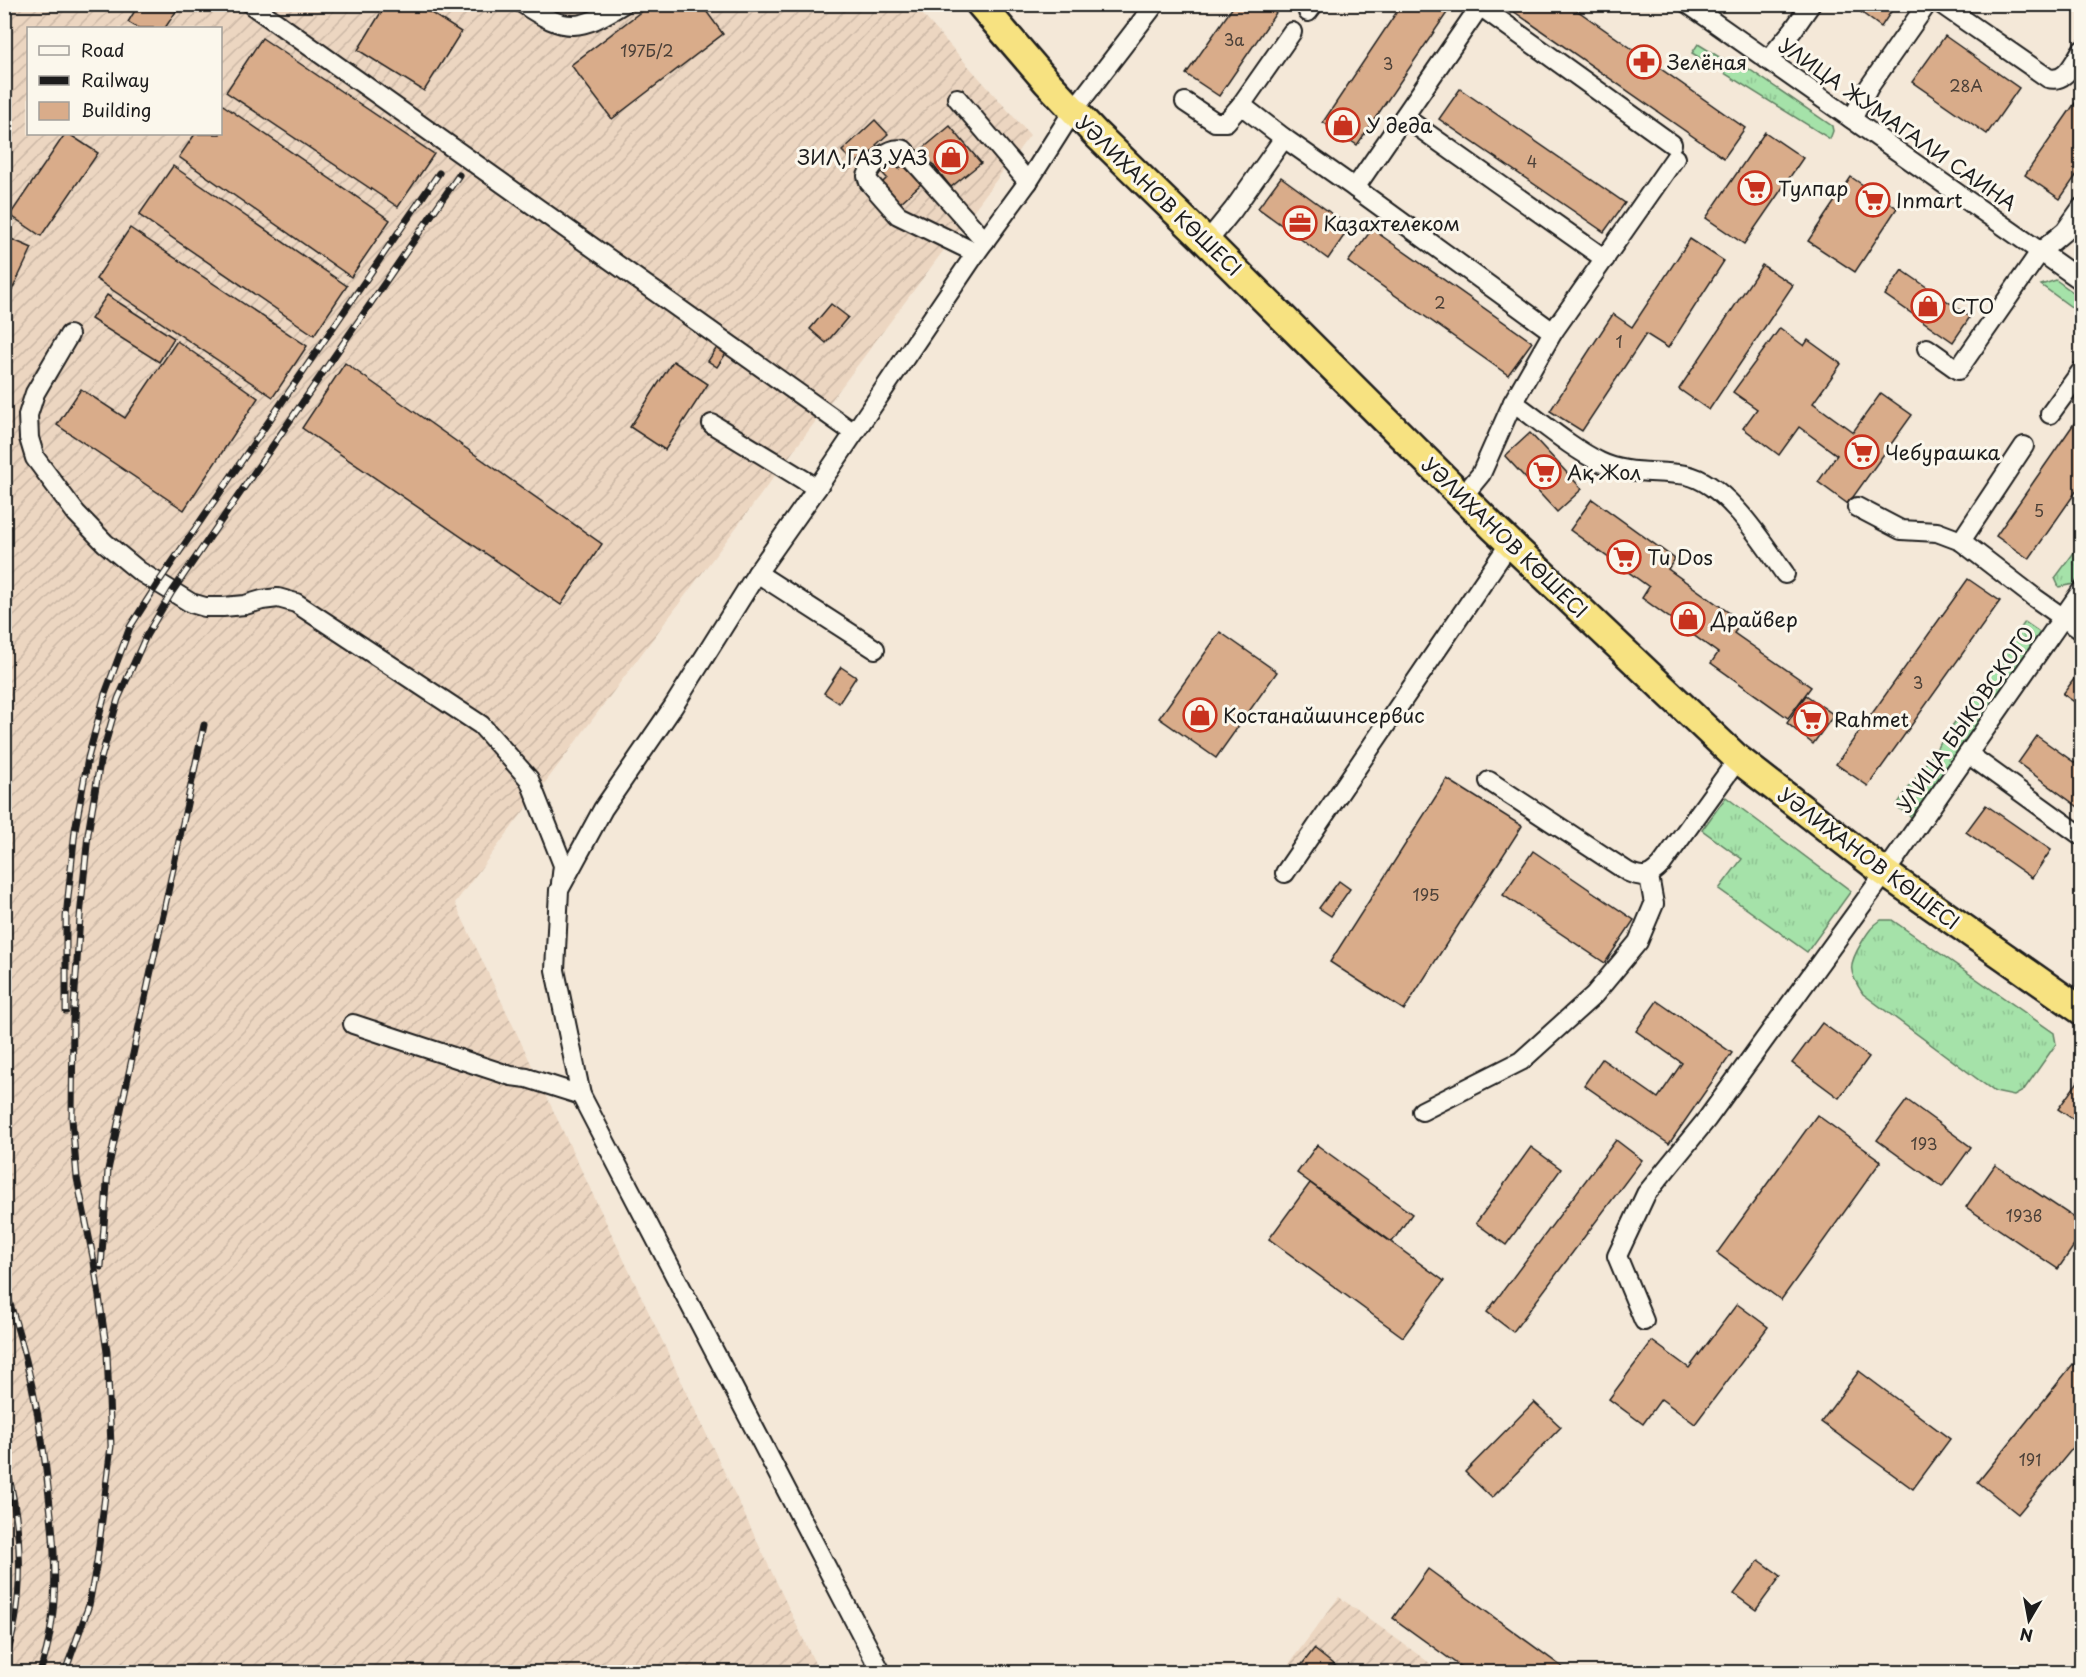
<svg xmlns="http://www.w3.org/2000/svg" width="2086" height="1677" font-family="'Playpen Sans',sans-serif">
<defs>
<pattern id="industrial-furrows" width="10" height="10" patternUnits="userSpaceOnUse" patternTransform="scale(1.5)"><rect width="10" height="10" fill="#ecd6c1"/><path d="M-1 1l2-2M0 10L10 0M9 11l2-2" fill="none" stroke="#cab7a5"/></pattern>
<pattern id="grass-tufts" width="24" height="20" patternUnits="userSpaceOnUse" patternTransform="scale(1.5)"><rect width="24" height="20" fill="#a5e2a9"/><path d="M3 7l-1-3M5 7V3M7 7l1-3M15 17l-1-3M17 17v-4M19 17l1-3" fill="none" stroke="#8dc191"/></pattern>
</defs>
<rect width="100%" height="100%" fill="#f4e8d8"/>
<filter id="ink" filterUnits="userSpaceOnUse"><feTurbulence type="fractalNoise" baseFrequency=".0167" numOctaves="2"/><feDisplacementMap in="SourceGraphic" scale="12" xChannelSelector="R" yChannelSelector="G"/><feConvolveMatrix kernelMatrix="1 2 1 2 8 2 1 2 1" color-interpolation-filters="sRGB"/></filter>
<g filter="url(#ink)">
<g fill="url(#industrial-furrows)" fill-rule="evenodd">
<path d="M5 5H914L1030 135 455 903 819 1672H5ZM28 28H220V134H28Z"/>
<path d="M1339 1597 1442 1672H1283Z"/>
</g>
<g fill="url(#grass-tufts)" stroke="#607f62" stroke-width="1.5">
<path d="M1698 44 1724 60 1740 63 1832 126 1833 131 1830 139 1692 53Z"/>
<path d="M2056 280 2081 298V314L2041 285Z"/>
<path d="M2081 543V573L2074 584 2059 587 2055 578Z"/>
<path d="M2025 622 2042 634 1914 819 1896 806Z"/>
<path d="M1726 797 1851 891 1807 952 1719 889 1742 859 1702 830Z"/>
<path d="M1881 920H1892L2054 1033 2056 1044 2023 1091 2014 1096 1995 1092 1863 994C1848 971 1848 965 1862 942 1868 932 1872 926 1881 920Z"/>
</g>
<g fill="#d9ac8a" stroke="#1c1c1c" stroke-width="1.5">
<path d="M139 4H181L165 28H138L128 22Z"/>
<path d="M386 4H417L461 32 424 91 358 50Z"/>
<path d="M651 4H701L723 34 612 119 571 65Z"/>
<path d="M1235 4H1282L1219 96 1186 74Z"/>
<path d="M1402 4H1453L1357 145 1323 122Z"/>
<path d="M1503 4H1568L1745 128 1724 158Z"/>
<path d="M1850 4H1896L1881 27Z"/>
<path d="M1945 36 2019 88 1987 134 1912 82Z"/>
<path d="M262 38 434 154 398 207 226 92Z"/>
<path d="M1460 89 1625 203 1604 232 1439 119Z"/>
<path d="M2082 93V167L2060 199 2025 175Z"/>
<path d="M220 103 390 220 351 277 179 157 195 134H220Z"/>
<path d="M875 120 888 134 876 145 899 169 903 165 921 184 900 203 881 184 887 178 865 155 855 164 842 151Z"/>
<path d="M950 126 981 163 951 187 921 150Z"/>
<path d="M1765 132 1803 158 1744 244 1706 218Z"/>
<path d="M65 134H69L98 153 41 236 10 215Z"/>
<path d="M173 166 347 286 314 335 139 215Z"/>
<path d="M1281 177 1350 227 1328 259 1258 208Z"/>
<path d="M1851 177 1897 208 1855 272 1808 241Z"/>
<path d="M130 228 307 346 273 397 96 279Z"/>
<path d="M1372 229 1532 342 1508 375 1348 262Z"/>
<path d="M4 236 32 248 4 307Z"/>
<path d="M1690 239 1724 261 1668 348 1646 334 1582 431 1550 411 1613 314 1632 327Z"/>
<path d="M1762 265 1793 285 1709 410 1679 389Z"/>
<path d="M1902 270 1970 317 1953 342 1885 295Z"/>
<path d="M107 295 174 338 159 362 91 319Z"/>
<path d="M831 304 848 317 826 343 810 329Z"/>
<path d="M1780 328 1804 346 1808 340 1841 364 1813 403 1853 432 1881 393 1912 415 1848 504 1818 482 1837 455 1799 427 1779 455 1743 428 1757 409 1733 392Z"/>
<path d="M177 341 258 398 184 510 57 425 81 389 125 418Z"/>
<path d="M718 346 727 352 717 367 708 361Z"/>
<path d="M673 361 708 384 665 450 630 427Z"/>
<path d="M345 363 602 544 561 605 302 428Z"/>
<path d="M2082 412V483L2029 559 1996 536Z"/>
<path d="M1530 433 1582 489 1557 512 1505 456Z"/>
<path d="M1592 499 1675 559 1668 569 1742 622 1734 633 1811 687 1788 718 1711 663 1718 653 1642 598 1649 587 1570 530Z"/>
<path d="M1968 579 2000 601 1868 786 1836 764Z"/>
<path d="M1220 632 1277 672 1216 758 1159 718Z"/>
<path d="M841 667 856 677 839 703 824 693Z"/>
<path d="M2082 668V707L2063 694Z"/>
<path d="M1806 695 1834 715 1813 744 1787 723Z"/>
<path d="M2037 736 2082 768 2081 809 2018 763Z"/>
<path d="M1447 779 1522 826 1404 1010 1330 962Z"/>
<path d="M1986 805 2051 850 2032 878 1966 832Z"/>
<path d="M1533 851 1634 920 1605 963 1503 895Z"/>
<path d="M1339 881 1350 889 1331 916 1319 908Z"/>
<path d="M1657 1001 1732 1053 1669 1144 1584 1085 1602 1059 1658 1098 1682 1063 1636 1031Z"/>
<path d="M1822 1023 1869 1057 1839 1098 1792 1063Z"/>
<path d="M2082 1076V1125L2058 1109Z"/>
<path d="M1907 1100 1971 1147 1942 1187 1877 1140Z"/>
<path d="M1817 1115 1881 1161 1781 1300 1717 1253Z"/>
<path d="M1616 1140 1642 1160 1513 1332 1487 1312Z"/>
<path d="M1317 1145 1412 1214 1392 1242 1297 1173Z"/>
<path d="M1531 1147 1561 1169 1506 1245 1476 1223Z"/>
<path d="M1995 1165 2082 1223V1234L2058 1269 1966 1207Z"/>
<path d="M1310 1183 1444 1281 1403 1337 1269 1239Z"/>
<path d="M1737 1304 1768 1327 1695 1424 1661 1399 1643 1424 1609 1399 1652 1341 1689 1368Z"/>
<path d="M2073 1364 2082 1371V1437L2018 1514 1978 1482Z"/>
<path d="M1859 1371 1950 1439 1913 1489 1821 1422Z"/>
<path d="M1534 1402 1561 1427 1492 1498 1465 1472Z"/>
<path d="M1759 1560 1781 1576 1756 1610 1734 1594Z"/>
<path d="M1428 1569 1569 1672H1468L1393 1618Z"/>
<path d="M1314 1649 1343 1672H1296Z"/>
</g>
<g fill="none" stroke-linecap="round" stroke-linejoin="round">
<defs>
<g id="minor">
<path d="M523 4C566 33 580 31 623 4"/>
<path d="M1480 4V6L1672 144"/>
<path d="M1688 4 2082 281"/>
<path d="M1941 4 2048 78C2066 83 2073 63 2082 50"/>
<path d="M253 6 854 433"/>
<path d="M1308 12 1314 4"/>
<path d="M1768 60 1793 30 1811 4"/>
<path d="M957 98 1028 182"/>
<path d="M1185 102 1215 122H1226L1241 105 1292 32"/>
<path d="M1241 105 1284 138"/>
<path d="M1404 117 1605 259"/>
<path d="M1852 119 1869 87 1927 4"/>
<path d="M1355 188 1553 332"/>
<path d="M1207 242 1233 210 1284 138 1355 188 1480 6"/>
<path d="M976 253 898 215 869 182 867 176C872 163 889 146 904 150L985 241"/>
<path d="M69 335 35 393 28 415 29 438 35 458 76 513 105 543 139 571 191 603 205 607H223L245 605 262 600 278 598 296 603 481 725 529 779 563 865 561 883"/>
<path d="M1927 348 1958 370 2040 252 2065 231 2082 207"/>
<path d="M1513 402C1540 421 1571 448 1600 462 1627 475 1657 470 1686 475 1726 483 1763 543 1785 574"/>
<path d="M2050 414 2082 370"/>
<path d="M712 424 817 488"/>
<path d="M1462 497 1481 474 1513 402 1553 332 1675 158"/>
<path d="M1857 507 1901 530 1937 532 1961 541 2035 598 2082 631"/>
<path d="M1961 541 2024 446"/>
<path d="M757 573 875 649"/>
<path d="M1968 754 2079 834"/>
<path d="M1489 781 1628 872C1644 879 1650 877 1662 864L1738 759"/>
<path d="M1285 873 1510 543"/>
<path d="M353 1024 511 1076 527 1078 581 1095"/>
<path d="M1422 1111 1521 1061 1594 995 1638 942 1654 904 1649 876"/>
<path d="M1644 1321 1617 1256 1646 1194 1707 1119 1885 873 2082 590"/>
<path d="M881 1672 581 1095 555 970 559 890 603 809 673 707 757 573 817 488 976 253 1028 182 1073 111 1155 4"/>
</g>
<path id="highway" d="M980 4 1047 82 1095 133 1207 242 1494 528 1738 759 1885 873 2082 1011"/>
</defs>
<use href="#minor" stroke="#1c1c1c" stroke-width="22"/>
<use href="#highway" stroke="#1c1c1c" stroke-width="32"/>
<use href="#minor" stroke="#fbf7ec" stroke-width="18"/>
<use href="#highway" stroke="#f7e281" stroke-width="27"/>
<defs>
<g id="rail">
<path d="M66 1011V917L75 830 88 758 105 694 130 627 158 583 439 173"/>
<path d="M101 1267 108 1170 204 725"/>
<path d="M4 1286C28 1355 42 1425 49 1496 56 1557 60 1614 40 1672"/>
<path d="M4 1458C22 1521 27 1600 4 1663"/>
<path d="M65 1672 89 1605 97 1561 111 1446 107 1352 94 1262 77 1178 72 1119 73 1020 80 917 88 834 100 762 118 699 146 636 172 592 459 175"/>
</g>
</defs>
<use href="#rail" stroke="#1c1c1c" stroke-width="7"/>
<use href="#rail" stroke="#fbf7ec" stroke-width="4.5" stroke-dasharray="14" stroke-linecap="butt"/>
</g>
</g>
<defs>
<symbol id="pharmacy-ring" viewBox="-11 -11 22 22"><circle r="9.5" fill="#fbf7ec" stroke="#c8321e" stroke-width="1.5"/><path d="M-2-6h4v4h4v4h-4v4h-4v-4h-4v-4h4Z" fill="#c8321e"/></symbol>
<symbol id="shop-ring" viewBox="-11 -11 22 22"><circle r="9.5" fill="#fbf7ec" stroke="#c8321e" stroke-width="1.5"/><path d="M-5-2.5h2.3a2.7 3.5 0 0 1 5.4 0H5L5.5 6h-11ZM-1.5-2.5h3a1.5 2.3 0 0 0-3 0Z" fill="#c8321e"/></symbol>
<symbol id="supermarket-ring" viewBox="-11 -11 22 22"><circle r="9.5" fill="#fbf7ec" stroke="#c8321e" stroke-width="1.5"/><path d="M-6-5.5h2.5l.6 2H6L4.5 2H-2.5L-4.4-4H-6ZM-1.5 3.2a1.3 1.3 0 1 0 .1 0ZM3 3.2a1.3 1.3 0 1 0 .1 0Z" fill="#c8321e"/></symbol>
<symbol id="office-ring" viewBox="-11 -11 22 22"><circle r="9.5" fill="#fbf7ec" stroke="#c8321e" stroke-width="1.5"/><path d="M-6-3h4V-5.5h4V-3h4V5H-6ZM-1-4.5V-3h2v-1.5ZM-6 0V1H6V0Z" fill="#c8321e"/></symbol>
</defs>
<g fill-rule="evenodd">
<use href="#pharmacy-ring" x="1625" y="43" width="38" height="38"/>
<use href="#shop-ring" x="1324" y="106" width="38" height="38"/>
<use href="#shop-ring" x="932" y="138" width="38" height="38"/>
<use href="#supermarket-ring" x="1736" y="169" width="38" height="38"/>
<use href="#supermarket-ring" x="1854" y="181" width="38" height="38"/>
<use href="#office-ring" x="1281" y="204" width="38" height="38"/>
<use href="#shop-ring" x="1909" y="287" width="38" height="38"/>
<use href="#supermarket-ring" x="1843" y="433" width="38" height="38"/>
<use href="#supermarket-ring" x="1525" y="453" width="38" height="38"/>
<use href="#supermarket-ring" x="1605" y="538" width="38" height="38"/>
<use href="#shop-ring" x="1669" y="600" width="38" height="38"/>
<use href="#shop-ring" x="1181" y="696" width="38" height="38"/>
<use href="#supermarket-ring" x="1792" y="700" width="38" height="38"/>
</g>
<g text-anchor="middle" dominant-baseline="central" stroke-width="6" stroke-linejoin="round" paint-order="stroke">
<g font-size="16" fill="#4b4038">
<text x="1234" y="39">3а</text>
<text x="647" y="50">197Б/2</text>
<text x="1388" y="63">3</text>
<text x="1966" y="85">28А</text>
<text x="1532" y="161">4</text>
<text x="1440" y="302">2</text>
<text x="1619" y="341">1</text>
<text x="2039" y="510">5</text>
<text x="1918" y="682">3</text>
<text x="1426" y="894">195</text>
<text x="1924" y="1143">193</text>
<text x="2024" y="1215">193в</text>
<text x="2030" y="1459">191</text>
</g>
<g font-size="20" fill="#1c1c1c" stroke="#fbf7ec" text-anchor="start">
<text x="1667" y="62">Зелёная</text>
<text x="1366" y="125">У деда</text>
<text x="928" y="157" text-anchor="end">ЗИЛ,ГАЗ,УАЗ</text>
<text x="1778" y="188">Тулпар</text>
<text x="1896" y="200">Inmart</text>
<text x="1323" y="223">Казахтелеком</text>
<text x="1951" y="306">СТО</text>
<text x="1885" y="452">Чебурашка</text>
<text x="1567" y="472">Ақ Жол</text>
<text x="1647" y="557">Tu Dos</text>
<text x="1711" y="619">Драйвер</text>
<text x="1223" y="715">Костанайшинсервис</text>
<text x="1834" y="719">Rahmet</text>
</g>
<g font-size="20" fill="#1c1c1c" stroke="#fbf7ec">
<text transform="translate(1898 124) rotate(35)">УЛИЦА ЖУМАГАЛИ САИНА</text>
<text transform="translate(1159 195) rotate(44)">УӘЛИХАНОВ КӨШЕСІ</text>
<text transform="translate(1505 537) rotate(44)">УӘЛИХАНОВ КӨШЕСІ</text>
<text transform="translate(1965 719) rotate(-55)">УЛИЦА БЫКОВСКОГО</text>
<text transform="translate(1869 858) rotate(37)">УӘЛИХАНОВ КӨШЕСІ</text>
</g>
</g>
<rect width="2086" height="1677" fill="none" stroke="#fbf7ec" stroke-width="24"/>
<rect x="12" y="12" width="2062" height="1653" fill="none" stroke="#1c1c1c" stroke-width="2" filter="url(#ink)"/>
<rect x="27" y="27" width="195" height="108" fill="#fbf7ec" stroke="#a29f99" stroke-width="1.5"/>
<rect x="39" y="46" width="30" height="9" fill="#fbf7ec" stroke="#a29f99" stroke-width="1.5"/>
<text x="81" y="57" font-size="18" fill="#1c1c1c">Road</text>
<rect x="39" y="76" width="30" height="9" fill="#1c1c1c" stroke="#a29f99" stroke-width="1.5"/>
<text x="81" y="87" font-size="18" fill="#1c1c1c">Railway</text>
<rect x="39" y="102" width="30" height="18" fill="#d9ac8a" stroke="#a29f99" stroke-width="1.5"/>
<text x="81" y="117" font-size="18" fill="#1c1c1c">Building</text>
<g transform="translate(2029 1620) rotate(190)" stroke="#fbf7ec" stroke-width="4.5" paint-order="stroke">
<path d="M0-4.5L10 22L0 15L-10 22Z" fill="#1c1c1c"/>
<text y="-9" font-size="16" font-weight="bold" text-anchor="middle" fill="#1c1c1c">N</text>
</g>
</svg>
